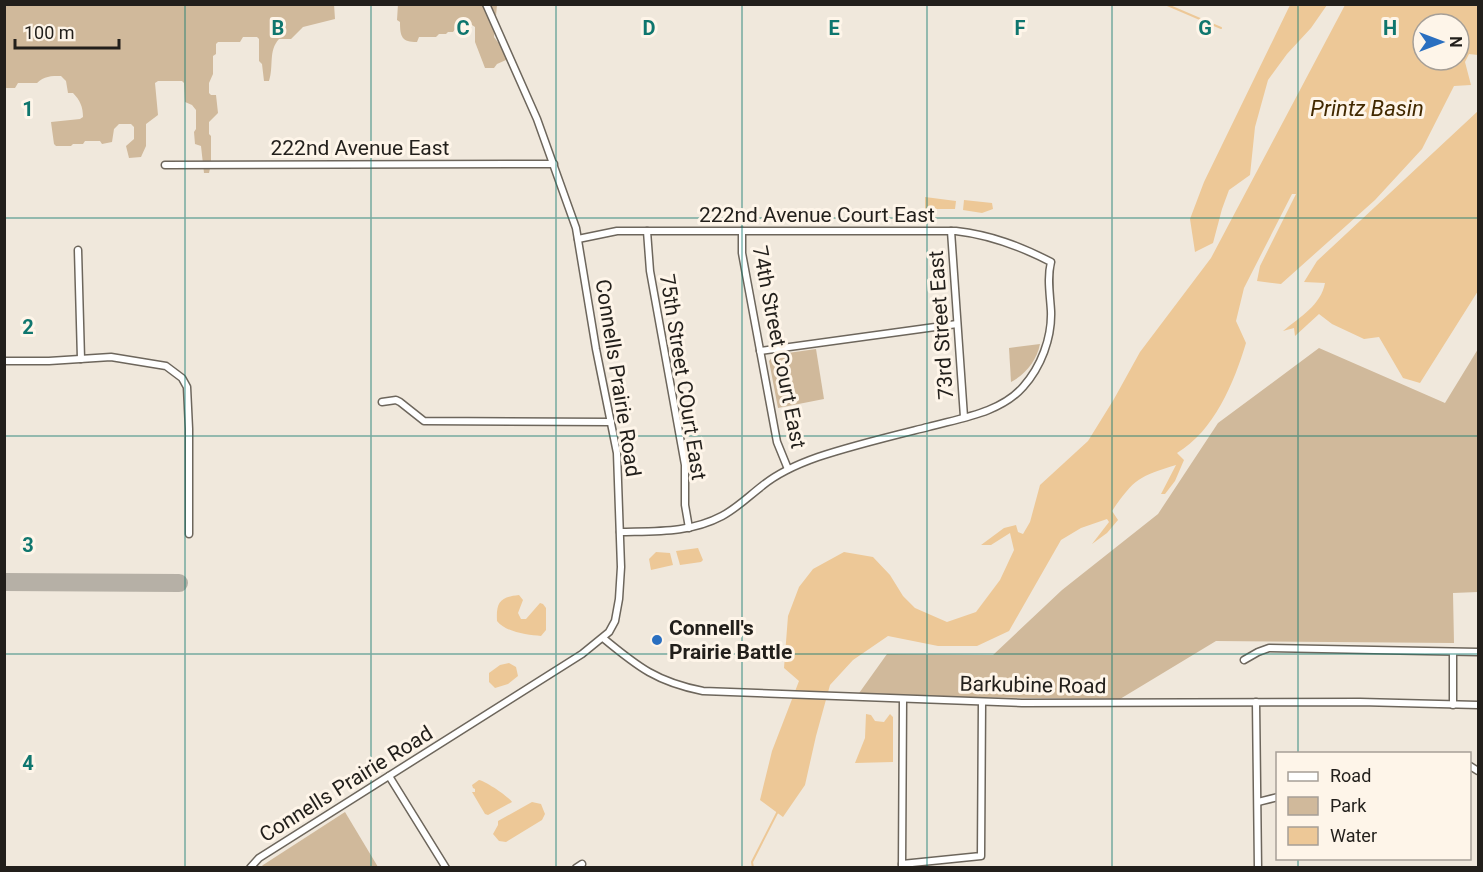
<svg xmlns="http://www.w3.org/2000/svg" width="1483" height="872" font-family="Roboto,sans-serif">
<rect width="100%" height="100%" fill="#f0e8dc"/>
<g fill="#d0b99b">
<path d="M334 4 335 19 303 27 291 39H279C268 51 274 66 269 81H264L262 64 259 61V39L257 37H243L240 42H218L216 44V54L213 56V74L209 83V93L211 95H216L218 113 209 122V134L211 136V164L209 173H204L201 146 195 144 194 132 196 129V110L192 105 185 102 184 83 182 81H158L155 83 158 115 146 124V146L141 157 129 158 126 146 134 139V127L131 124H119L114 129 112 142 102 144 100 141H85L83 144H73L71 146H56L54 144 51 122 80 119 83 117C83 107 80 100 73 93H68L66 81 61 76C51 76 44 76 37 83H18L15 88H5L4 5Z"/>
<path d="M398 4 497 5 494 37 506 53V60L497 64 494 68H485L475 42V27L472 25H465L461 21 453 32H448L446 34H439L436 37H419L417 42C402 42 400 37 400 22L397 20Z"/>
<path d="M1040 344C1037 360 1026 374 1011 382L1009 348Z"/>
<path d="M1319 348 1445 403 1478 349V592L1453 593 1454 643 1216 641 1120 699 857 696 887 654 993 655 1062 590 1158 514 1218 423Z"/>
<path d="M816 349 824 399 778 408 769 361 774 355Z"/>
<path d="M345 812 378 867H261L263 865Z"/>
</g>
<g fill="#edc897" fill-rule="evenodd">
<path d="M1290 5H1327L1311 28 1287 54 1268 80 1255 127 1250 175 1229 190 1222 209 1213 243 1195 252 1190 219 1204 182Z"/>
<path d="M1345 5H1478V55L1469 54 1465 62 1471 85 1454 86 1422 149 1375 200 1281 284 1257 281 1260 266 1296 194H1292L1244 288 1236 321 1246 343C1234 383 1214 431 1177 453L1184 460 1175 481 1165 494H1161L1176 465C1138 477 1135 478 1112 511L1118 520 1107 533 1092 544 1109 522 1107 519 1081 528 1061 540 1009 631 977 646H938L888 636 853 660 830 685 816 736 805 785 783 817 760 800 772 751 799 681 784 668 788 616 799 587 813 569 844 552 873 557 890 575 903 596 915 608 947 622 976 612 1000 580 1014 550 1010 533 991 545H981L1004 528 1016 525 1018 532 1023 534 1030 522 1040 485 1088 441 1114 399 1140 352 1211 258ZM1423 24H1459V60H1423Z"/>
<path d="M1478 111V291L1420 383 1403 378 1379 337 1364 339 1332 324 1319 314 1295 336 1294 328 1283 331C1300 317 1321 305 1325 283L1304 282 1317 261Z"/>
<path d="M925 197 956 201 955 209H933L931 216H925Z"/>
<path d="M964 200 992 203 993 209 982 213 963 210Z"/>
<path d="M698 548 703 560 701 562 680 565 676 551Z"/>
<path d="M656 552 670 553 673 565 651 570 649 559Z"/>
<path d="M519 595 523 600 518 613 521 619H526L540 603 543 604 546 608V630L541 636C528 635 505 632 497 621 496 602 500 597 519 595Z"/>
<path d="M509 663 516 667 518 676 508 684 495 688 489 682V673L500 665Z"/>
<path d="M866 714 871 715 875 721 884 722 890 714 893 717V762L855 763 865 738Z"/>
<path d="M479 780C485 781 508 796 512 802L488 815 485 814 472 792H475V789L473 788 472 785Z"/>
<path d="M532 802 541 804 545 814 542 820 506 842 499 841 493 834 498 825V821Z"/>
</g>
<g fill="none" stroke-linecap="round" stroke-linejoin="round">
<g stroke="#edc897" stroke-width="2">
<path d="M1165 4 1221 28"/>
<path d="M753 868 752 862 778 811"/>
</g>
<path stroke="#b6b0a6" stroke-width="18" d="M4 582 179 583"/>
<defs>
<g id="street">
<path d="M165 165 554 164"/>
<path d="M647 231 650 271 685 465V505L689 528"/>
<path d="M742 231V253L777 442 788 469"/>
<path d="M951 231 964 417"/>
<path d="M578 239 617 231H956C991 235 1020 246 1051 262 1047 278 1050 294 1051 311 1052 338 1041 367 1023 387 1000 413 961 418 928 427 892 436 854 445 818 457 798 464 779 472 762 486 749 496 737 508 722 516 690 533 656 531 620 532"/>
<path d="M78 250 81 359"/>
<path d="M760 351 957 324"/>
<path d="M4 361H49L111 357 166 366 182 378 187 387 189 429V534"/>
<path d="M382 402 396 400 400 402 424 421 611 422"/>
<path d="M603 638C638 667 657 682 703 691L1022 703 1360 702 1478 705"/>
<path d="M1453 652V705"/>
<path d="M1244 660 1258 652 1269 648 1478 652"/>
<path d="M1256 702 1258 868"/>
<path d="M1470 766 1478 771"/>
<path d="M389 776 446 868"/>
<path d="M1258 802 1278 797"/>
<path d="M902 864 981 856 982 702"/>
<path d="M902 867 903 699"/>
<path d="M250 868 259 858 582 654 609 632 615 621 619 599 621 567 617 453 596 349 576 228 537 119 486 4"/>
<path d="M576 868 582 864"/>
</g>
</defs>
<use href="#street" stroke="#6d665c" stroke-width="9"/>
<use href="#street" stroke="#fff" stroke-width="6"/>
</g>
<path fill="none" stroke="#0f766e" stroke-width="1.5" stroke-opacity="0.55" d="M185 4V868M371 4V868M556 4V868M742 4V868M927 4V868M1112 4V868M1298 4V754M4 218H1478M4 436H1478M4 654H1478M1298 858V868"/>
<circle fill="#2a6fc0" stroke="#fef5e9" stroke-width="2" cx="657" cy="640" r="6"/>
<g text-anchor="middle" dominant-baseline="central" stroke-width="6" stroke-linejoin="round" paint-order="stroke">
<g font-size="21" fill="#221f1b" stroke="#fef5e9">
<text x="360" y="148">222nd Avenue East</text>
<text x="817" y="215">222nd Avenue Court East</text>
<text transform="translate(941 325) rotate(-94)">73rd Street East</text>
<text transform="translate(779 347) rotate(79)">74th Street Court East</text>
<text transform="translate(683 377) rotate(81)">75th Street COurt East</text>
<text transform="translate(618 378) rotate(81)">Connells Prairie Road</text>
<text transform="translate(1033 685) rotate(1)">Barkubine Road</text>
<text transform="translate(346 784) rotate(-32)">Connells Prairie Road</text>
</g>
<g font-size="21" font-weight="bold" fill="#221f1b" stroke="#fef5e9" text-anchor="start">
<text x="669" y="628">Connell's<tspan x="669" dy="24">Prairie Battle</tspan></text>
</g>
<g font-size="22" font-style="italic" fill="#422900" stroke="#fef5e9">
<text x="1367" y="108">Printz Basin</text>
</g>
</g>
<g font-size="20" text-anchor="middle" font-weight="bold" fill="#0f766e" stroke="#fef5e9" stroke-width="6" stroke-linejoin="round" paint-order="stroke">
<text x="278" y="35">B</text>
<text x="463" y="35">C</text>
<text x="649" y="35">D</text>
<text x="834" y="35">E</text>
<text x="1020" y="35">F</text>
<text x="1205" y="35">G</text>
<text x="1390" y="35">H</text>
<text x="28" y="116">1</text>
<text x="28" y="334">2</text>
<text x="28" y="552">3</text>
<text x="28" y="770">4</text>
</g>
<rect width="1483" height="872" fill="none" stroke="#221f1b" stroke-width="12"/>
<rect x="1276" y="752" width="195" height="108" fill="#fef5e9" stroke="#a69f97" stroke-width="1.5"/>
<rect x="1288" y="772" width="30" height="9" fill="#ffffff" stroke="#a69f97" stroke-width="1.5"/>
<text x="1330" y="782" font-size="18" fill="#221f1b">Road</text>
<rect x="1288" y="797" width="30" height="18" fill="#d0b99b" stroke="#a69f97" stroke-width="1.5"/>
<text x="1330" y="812" font-size="18" fill="#221f1b">Park</text>
<rect x="1288" y="827" width="30" height="18" fill="#edc897" stroke="#a69f97" stroke-width="1.5"/>
<text x="1330" y="842" font-size="18" fill="#221f1b">Water</text>
<g transform="translate(1441 42) rotate(90)"><circle r="28" fill="#fef5e9" stroke="#a69f97" stroke-width="1.5"/>
<path d="M0-4.5L10 22L0 15L-10 22Z" fill="#2a6fc0"/>
<text y="-9" font-size="16" font-weight="bold" text-anchor="middle" fill="#221f1b">N</text>
</g>
<path d="M15 39v9h104v-9" fill="none" stroke="#221f1b" stroke-width="3"/>
<text x="24" y="39" font-size="18" fill="#221f1b" stroke="#fef5e9" stroke-width="4.5" paint-order="stroke">100 m</text>
</svg>
